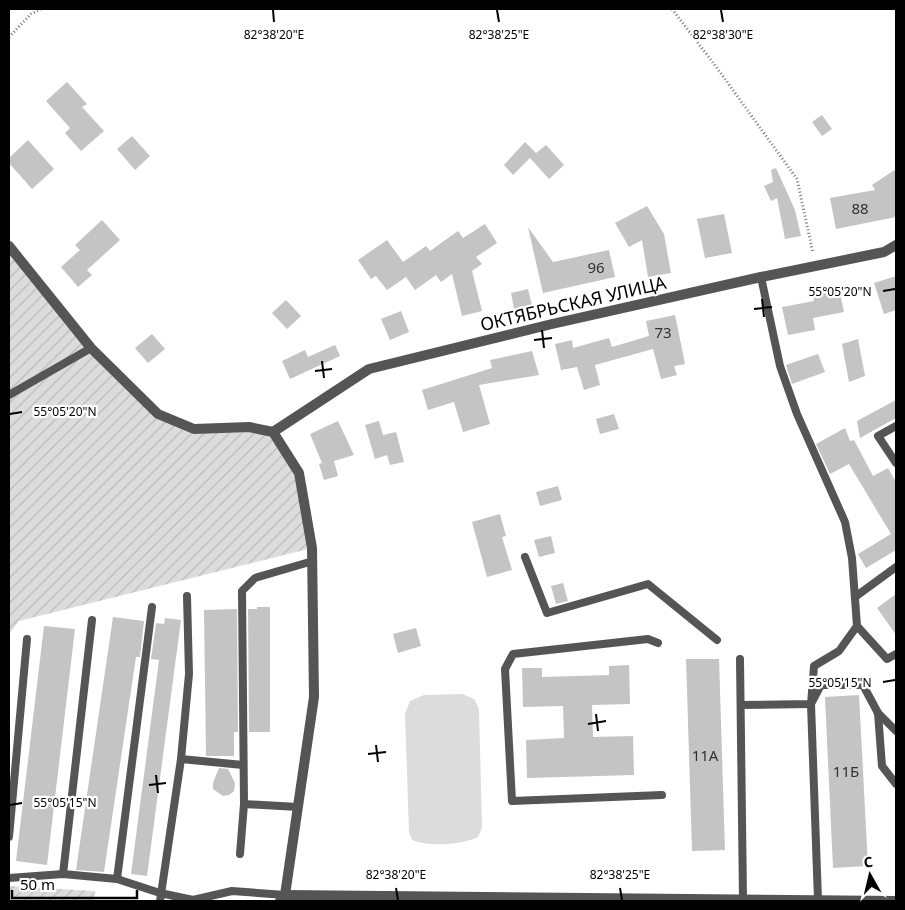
<svg xmlns="http://www.w3.org/2000/svg" width="905" height="910" font-family="'Noto Sans',sans-serif">
<defs>
<pattern id="garden-furrows" width="10" height="10" patternUnits="userSpaceOnUse" patternTransform="scale(1.25)"><rect width="10" height="10" fill="#dcdcdc"/><path d="M-1 1l2-2M0 10L10 0M9 11l2-2" fill="none" stroke="#bbb"/></pattern>
</defs>
<rect width="100%" height="100%" fill="#fff"/>
<path fill="#dcdcdc" d="M462 694 474 699 479 709 482 827 478 837C461 845 430 847 412 840L409 832 405 714 410 701 424 695Z"/>
<g fill="url(#garden-furrows)">
<path d="M9 246 91 348 158 414 194 429 273 432 299 473 312 548 19 621 9 634Z"/>
<path d="M9 886 95 891 94 901H9Z"/>
</g>
<g fill="#c4c4c4">
<path d="M67 82 87 104 82 107 104 131 81 151 65 133 70 128 46 101Z"/>
<path d="M822 115 832 129 822 136 812 122Z"/>
<path d="M132 136 150 156 135 170 117 149Z"/>
<path d="M28 140 54 169 32 189 9 163V158Z"/>
<path d="M525 142 536 153 546 145 564 165 549 179 530 158 513 175 504 165Z"/>
<path d="M776 168 795 210 801 236 785 239 777 198 771 201 764 186 773 182 771 170Z"/>
<path d="M896 169V217L836 229 830 198 875 190 872 185Z"/>
<path d="M647 206 664 234 671 273 648 277 642 240 629 247 615 223Z"/>
<path d="M724 214 732 253 705 258 697 219Z"/>
<path d="M102 220 120 240 87 270 92 275 78 287 61 267 80 250 75 245Z"/>
<path d="M485 224 497 243 476 257 482 264 472 271 482 311 462 316 452 274 441 282 436 275 415 290 406 277 387 290 376 276 371 279 358 260 387 240 403 262 426 246 430 251 458 231 463 238Z"/>
<path d="M528 227 553 262 609 250 615 277 543 293Z"/>
<path d="M896 276V310L884 314 874 283Z"/>
<path d="M528 289 532 305 514 309 511 293Z"/>
<path d="M839 289 844 312 813 318 815 330 788 335 782 307 814 301 813 293Z"/>
<path d="M286 300 301 316 287 329 272 313Z"/>
<path d="M401 311 409 332 390 340 381 319Z"/>
<path d="M675 315 685 364 674 366 677 375 661 379 653 349 595 365 600 385 584 390 577 367 561 370 555 344 572 340 573 348 609 338 612 347 649 336 646 321Z"/>
<path d="M152 334 165 349 148 363 135 348Z"/>
<path d="M858 339 865 376 849 382 842 344Z"/>
<path d="M335 345 340 356 290 379 282 361 305 350 308 357Z"/>
<path d="M532 351 539 375 479 385 490 424 463 432 454 402 428 410 422 390 492 368 490 360Z"/>
<path d="M818 354 825 372 792 384 786 365Z"/>
<path d="M896 400V418L860 438 857 421Z"/>
<path d="M614 414 619 429 600 434 596 419Z"/>
<path d="M338 421 354 455 334 461 338 476 324 480 319 464 322 463 310 434Z"/>
<path d="M379 421 383 435 396 432 404 462 390 465 387 455 375 459 365 425Z"/>
<path d="M845 428 850 441 854 440 873 476 888 468 896 482V550L866 568 858 554 891 534 849 464 830 474 816 444Z"/>
<path d="M558 486 562 500 540 506 536 492Z"/>
<path d="M500 514 506 536 502 537 512 570 487 577 472 522Z"/>
<path d="M551 536 555 553 539 557 534 540Z"/>
<path d="M563 583 568 601 556 604 551 586Z"/>
<path d="M896 594V635L877 608Z"/>
<path d="M257 607H270V732H249L248 609H257Z"/>
<path d="M237 609 238 732H234V756H206L204 610Z"/>
<path d="M113 617 144 621 140 657H136L104 872 76 870Z"/>
<path d="M165 618 181 620 147 876 131 874 159 660 151 659 156 623 164 624Z"/>
<path d="M44 626 75 629 47 865 16 861Z"/>
<path d="M416 628 421 646 398 653 393 634Z"/>
<path d="M686 659H719L725 850 692 851Z"/>
<path d="M629 665 630 704 592 705 593 737 633 736 634 775 527 778 526 740 564 738 563 706 523 707 522 668H542V677L609 675V666Z"/>
<path d="M859 695 868 866 833 868 825 697Z"/>
<path d="M219 768 228 769 235 783 234 791 229 795 223 796 213 789V783Z"/>
</g>
<g fill="none" stroke-linecap="round" stroke-linejoin="round">
<g stroke="#777" stroke-width="3" stroke-dasharray="1 2.5" stroke-linecap="butt">
<path d="M672 9 717 68 797 179 813 253"/>
<path d="M9 37 31 14 41 9"/>
</g>
<g stroke="#555" stroke-width="8">
<path d="M9 395 91 348"/>
<path d="M896 426 878 436 896 463"/>
<path d="M525 557 547 613 648 584 717 640"/>
<path d="M855 597 896 567"/>
<path d="M857 626 887 659 896 654"/>
<path d="M658 643 648 639 513 654 505 669 512 801 662 795"/>
<path d="M740 659 743 899"/>
<path d="M741 705 811 704 814 666 839 651 857 626 852 558 845 522 797 414 780 366 761 277"/>
<path d="M878 713 896 731"/>
<path d="M181 759 243 765"/>
<path d="M244 804 298 807"/>
<path d="M9 837 27 639"/>
<path d="M240 854 244 804 242 591 255 578 313 561"/>
<path d="M63 874 92 620"/>
<path d="M9 878 63 874 117 879 160 893 193 900 232 891 285 895"/>
<path d="M117 879 152 607"/>
<path d="M818 900 811 704 821 685H863L878 713 882 766 896 784"/>
<path d="M160 901 181 759 189 674 187 596"/>
</g>
<g stroke="#555" stroke-width="10">
<path d="M9 246 91 348 158 414 194 429 249 427 273 432 299 473 312 548 314 697 285 895 280 901"/>
<path d="M273 432 369 369 552 324 761 277 884 252 896 245"/>
<path d="M285 895 896 901"/>
</g>
</g>
<path fill="none" stroke="#000" stroke-width="2" d="M273 10 274 22M497 10 499 22M721 10 723 22M883 291 895 289M762 299 764 317M754 309 772 307M542 330 544 348M534 340 552 338M322 361 324 378M315 371 332 369M10 414 22 412M883 682 895 680M596 714 598 731M588 724 606 721M376 745 378 762M368 754 386 752M156 775 158 793M149 785 166 783M10 805 22 803M396 888 398 900M620 888 622 900"/>
<g text-anchor="middle" dominant-baseline="central" stroke-width="4.5" stroke-linejoin="round" paint-order="stroke">
<g font-size="15" fill="#313131">
<text x="860" y="208">88</text>
<text x="596" y="267">96</text>
<text x="663" y="332">73</text>
<text x="705" y="755">11А</text>
<text x="846" y="771">11Б</text>
</g>
<g font-size="18" fill="#000" stroke="#fff">
<text transform="translate(573 303) rotate(-13)">ОКТЯБРЬСКАЯ УЛИЦА</text>
</g>
</g>
<g font-size="12" text-anchor="middle" fill="#000" stroke="#fff" stroke-width="4.5" stroke-linejoin="round" paint-order="stroke">
<text x="274" y="39">82°38'20"E</text>
<text x="499" y="39">82°38'25"E</text>
<text x="723" y="39">82°38'30"E</text>
<text x="840" y="296">55°05'20"N</text>
<text x="65" y="416">55°05'20"N</text>
<text x="840" y="687">55°05'15"N</text>
<text x="65" y="807">55°05'15"N</text>
<text x="396" y="879">82°38'20"E</text>
<text x="620" y="879">82°38'25"E</text>
</g>
<rect width="905" height="910" fill="none" stroke="#000000" stroke-width="20"/>
<g transform="translate(870 875) rotate(352)" stroke="#ffffff" stroke-width="4" paint-order="stroke">
<path d="M0-4L9 19L0 12L-9 19Z" fill="#000000"/>
<text y="-8" font-size="14" font-weight="bold" text-anchor="middle" fill="#000000">С</text>
</g>
<path d="M12 890v8h125v-8" fill="none" stroke="#000000" stroke-width="2.5"/>
<text x="20" y="890" font-size="15" fill="#000000" stroke="#ffffff" stroke-width="4" paint-order="stroke">50 m</text>
</svg>
